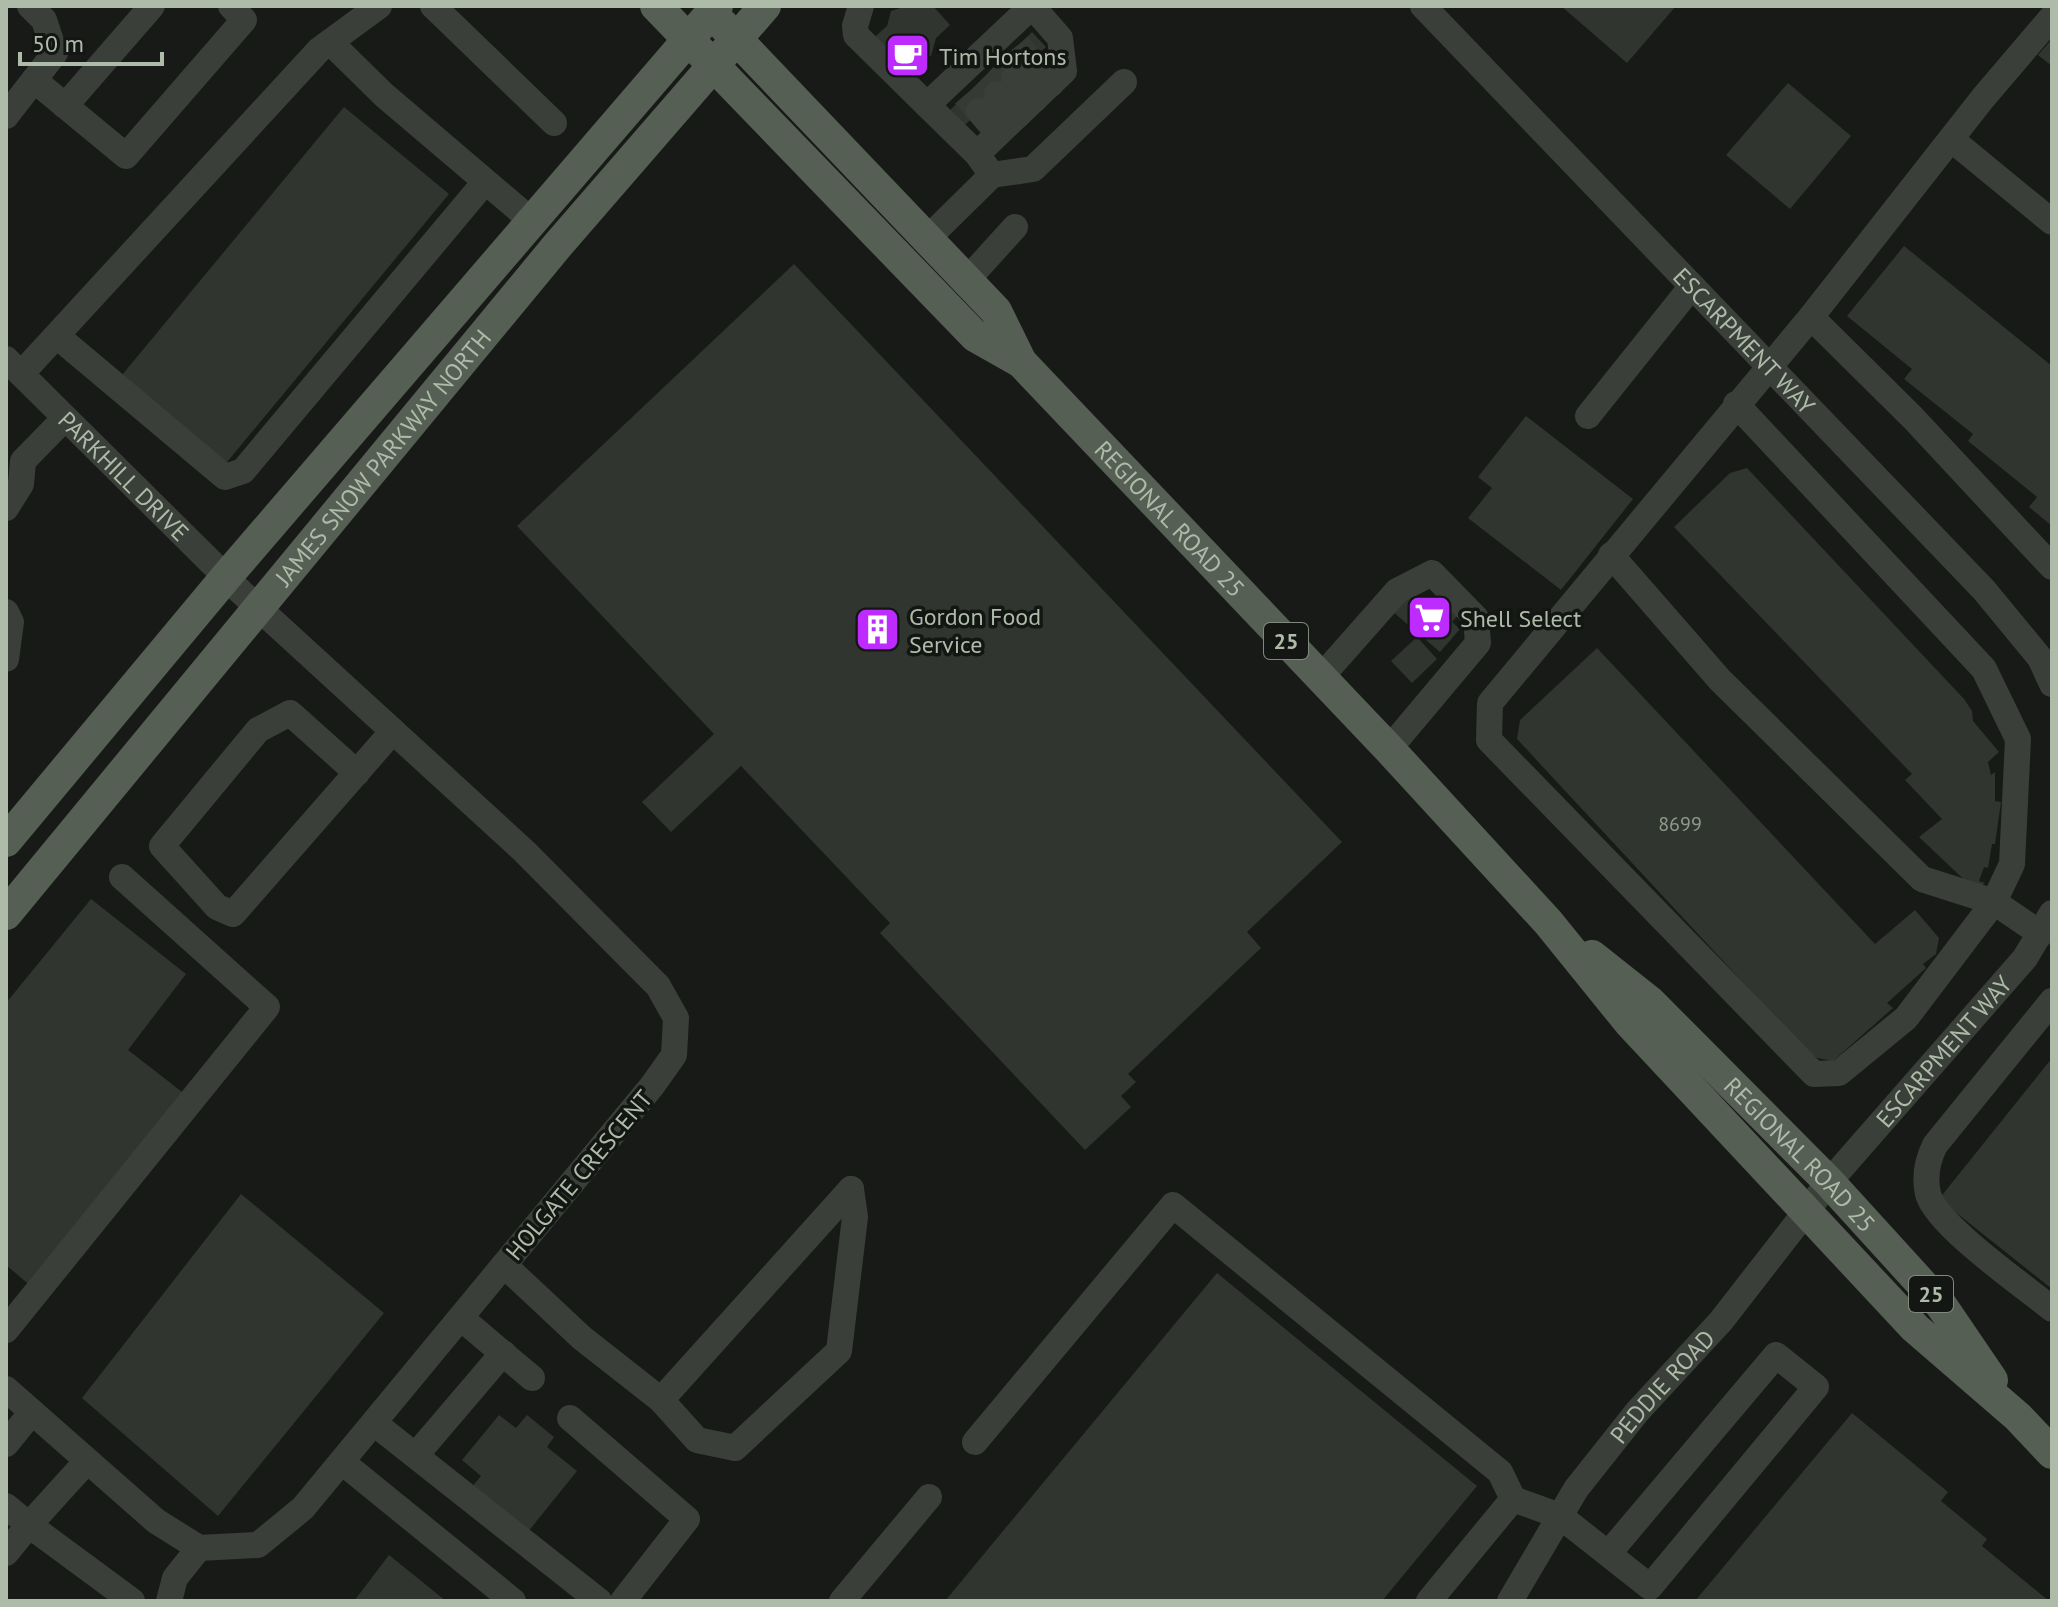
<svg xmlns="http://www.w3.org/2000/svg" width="2058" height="1607" font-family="'PT Sans',sans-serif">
<rect width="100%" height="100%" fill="#181a18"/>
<g fill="#303530">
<path d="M906 6H933L950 25 936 38 931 56 914 59 900 73 870 41 887 26 891 11Z"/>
<path d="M1561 6H1676L1627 63Z"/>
<path d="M1032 32 1046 47 965 125 950 110Z"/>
<path d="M2052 39V66L2038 55Z"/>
<path d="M1788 83 1851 136 1790 209 1726 155Z"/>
<path d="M344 107 449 194 227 462 122 375Z"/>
<path d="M1904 246 2052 366V526L2029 507 2037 497 1968 441 1973 434 1904 379 1912 369 1847 316Z"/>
<path d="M794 264 1342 842 1247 932 1261 948 1128 1074 1136 1082 1121 1096 1131 1107 1085 1150 880 933 890 923 741 766 671 832 642 802 714 734 517 526Z"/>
<path d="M1526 416 1633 499 1561 590 1468 518 1492 488 1478 477Z"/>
<path d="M1747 468 1964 699 1972 711 1973 721 1999 752 1988 762 1991 775 1995 772V801L2001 802 1995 844H1992L1988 868 1984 867 1979 881 1985 883 1976 891 1919 837 1942 819 1905 780 1912 774 1674 527 1730 473Z"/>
<path d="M1410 591 1426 605 1437 593 1460 613 1452 622 1460 629 1440 652 1392 611Z"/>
<path d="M1417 637 1437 659 1412 683 1391 661Z"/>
<path d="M1597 648 1875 944 1915 910 1939 938 1936 954 1923 964 1926 968 1887 1003 1893 1008 1833 1061 1817 1058 1803 1047 1517 739 1520 720Z"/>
<path d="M91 899 186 974 128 1050 186 1095 32 1287 6 1265V1003Z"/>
<path d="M2052 1058V1289L1939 1199Z"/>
<path d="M241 1194 384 1313 218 1516 82 1398Z"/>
<path d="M1217 1273 1477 1486 1382 1601H945Z"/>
<path d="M1852 1413 1948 1492 1941 1501 1987 1539 1982 1546 2049 1601H1695Z"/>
<path d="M499 1415 516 1428 527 1415 554 1437 547 1447 577 1471 527 1533 471 1488 481 1476 462 1460Z"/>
<path d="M389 1555 446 1601H354Z"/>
</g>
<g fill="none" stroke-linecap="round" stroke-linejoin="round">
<g stroke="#363a35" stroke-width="26" stroke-dasharray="26 13" stroke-linecap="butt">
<path d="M1018 45 1031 62"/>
<path d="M999 62 1014 78"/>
<path d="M982 79 997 94"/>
<path d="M965 95 979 111"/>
</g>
<g stroke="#3a4039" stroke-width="26">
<path d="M433 6 554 123"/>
<path d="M861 6 855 26 856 35 927 105"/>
<path id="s1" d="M1423 6 1984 590 2040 658 2052 684"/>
<path d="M330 42 379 6"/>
<path d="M1031 62 1051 84"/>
<path d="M1014 78 1035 99"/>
<path d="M34 80 126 156 244 20 231 6"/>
<path d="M997 94 1018 115"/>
<path d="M65 106 152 6"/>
<path d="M979 111 998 133"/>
<path d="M6 116 55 53 44 20 30 6"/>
<path d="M1951 139 2052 222"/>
<path d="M977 154 927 105 1032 6"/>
<path d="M992 175 1033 169 1124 82"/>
<path d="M928 238 992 175 977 154 1064 71 1060 38 1032 6"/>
<path d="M966 281 1015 227"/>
<path d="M1811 317 1983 98 2052 17"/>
<path d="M57 336 225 477 243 471 484 183"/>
<path id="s2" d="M6 359 241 592 524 851 658 986 676 1018 674 1055 652 1086 303 1508 258 1545 199 1548 156 1521 6 1389"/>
<path d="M21 374 319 50 330 42 384 95 532 221"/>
<path d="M1736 404 1984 669 2018 739 2012 864 1994 902 1906 1018 1839 1073 1814 1074 1489 740 1490 703 1811 317 1913 418 2052 567"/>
<path d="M1588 416 1692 286"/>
<path d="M6 508 21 484 23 461 65 418"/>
<path d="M1611 555 1720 680 1922 879 1994 902 2041 934"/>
<path d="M6 612 11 622 6 659"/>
<path d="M1321 677 1397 591 1432 573 1476 618 1478 643 1389 749"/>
<path d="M357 773 290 713 258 730 162 846 217 907 233 914 393 731"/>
<path d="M2052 1001 1935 1145C1927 1161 1924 1176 1928 1194 1936 1225 2024 1286 2052 1309"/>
<path d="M504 1265 582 1338 661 1400 697 1440 735 1448 839 1351 855 1217 851 1189"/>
<path d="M461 1318 532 1378"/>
<path d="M6 1330 267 1007 122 877"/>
<path d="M661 1400 851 1189"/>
<path d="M570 1418 687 1519 623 1601"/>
<path d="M374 1423 599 1601"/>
<path d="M975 1442 1173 1205 1500 1472 1513 1499"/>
<path d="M6 1444 32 1412"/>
<path d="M416 1455 503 1353"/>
<path d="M342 1462 513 1601"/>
<path d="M6 1506 29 1525 87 1461"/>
<path d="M6 1553 29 1525 132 1601"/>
<path d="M169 1601 175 1578 199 1548"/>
<path d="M842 1601 929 1497"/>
<path d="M1429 1601 1513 1499 1560 1516 1650 1587 1816 1387 1776 1355 1608 1554"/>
<path id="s3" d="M1510 1601 1576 1489 1637 1412 1721 1321 1829 1182 2025 958 2052 913"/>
</g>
<g stroke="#565f54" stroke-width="32">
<path id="s4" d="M656 6 975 336 1021 362 1389 749 1548 922 1629 1022 1915 1328 2018 1417 2052 1453"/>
<path d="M723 25 996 311 1021 362"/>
<path d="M6 841 226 577 717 6"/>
<path id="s5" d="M6 914 557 246 765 6"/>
<path id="s6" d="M1592 956 1650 1002 1829 1182 1941 1305 1992 1380"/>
</g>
</g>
<defs>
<symbol id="cafe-square" viewBox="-11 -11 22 22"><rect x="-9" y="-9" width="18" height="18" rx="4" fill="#bd2bff" stroke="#131613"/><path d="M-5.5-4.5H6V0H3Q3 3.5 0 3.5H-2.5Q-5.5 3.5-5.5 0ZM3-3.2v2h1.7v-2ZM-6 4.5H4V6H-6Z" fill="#fff"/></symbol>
<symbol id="supermarket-square" viewBox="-11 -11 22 22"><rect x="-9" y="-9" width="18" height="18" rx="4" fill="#bd2bff" stroke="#131613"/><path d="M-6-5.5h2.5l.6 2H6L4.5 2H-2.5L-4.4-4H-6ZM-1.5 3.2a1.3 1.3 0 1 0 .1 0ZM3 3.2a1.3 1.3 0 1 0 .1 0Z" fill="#fff"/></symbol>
<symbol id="building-square" viewBox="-11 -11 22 22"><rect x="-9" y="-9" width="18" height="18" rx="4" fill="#bd2bff" stroke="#131613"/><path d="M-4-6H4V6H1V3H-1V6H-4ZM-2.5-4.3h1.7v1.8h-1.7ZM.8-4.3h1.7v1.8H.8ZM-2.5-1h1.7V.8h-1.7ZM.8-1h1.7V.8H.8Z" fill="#fff"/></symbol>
</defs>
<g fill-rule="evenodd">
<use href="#cafe-square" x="882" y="30" width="51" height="51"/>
<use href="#supermarket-square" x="1404" y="592" width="51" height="51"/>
<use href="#building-square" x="852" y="604" width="51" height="51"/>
</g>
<g text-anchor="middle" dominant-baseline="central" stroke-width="7" stroke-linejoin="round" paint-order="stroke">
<g font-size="20" fill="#8e9a8b">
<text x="1680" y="824">8699</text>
</g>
<g fill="#131613" stroke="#808a7c" stroke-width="2">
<rect x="1264" y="623" width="44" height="36" rx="6"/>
<rect x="1909" y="1276" width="44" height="36" rx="6"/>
</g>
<g font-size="22" font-weight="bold" fill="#aebba9">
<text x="1286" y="641">25</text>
<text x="1931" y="1294">25</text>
</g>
<g font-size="24" fill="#aebba9" stroke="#131613" text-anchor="start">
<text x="939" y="56">Tim Hortons</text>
<text x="909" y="616">Gordon Food<tspan x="909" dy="28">Service</tspan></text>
<text x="1460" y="618">Shell Select</text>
</g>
<g font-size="24" fill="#aebba9" stroke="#131613">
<text stroke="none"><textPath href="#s1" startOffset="464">ESCARPMENT WAY</textPath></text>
<text stroke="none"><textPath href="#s5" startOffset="592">JAMES SNOW PARKWAY NORTH</textPath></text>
<text stroke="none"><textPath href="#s2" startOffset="166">PARKHILL DRIVE</textPath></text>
<text stroke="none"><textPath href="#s4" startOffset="728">REGIONAL ROAD 25</textPath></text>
<text stroke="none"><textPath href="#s3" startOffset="702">ESCARPMENT WAY</textPath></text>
<text stroke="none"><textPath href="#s6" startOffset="288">REGIONAL ROAD 25</textPath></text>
<text transform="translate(579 1175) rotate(-50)">HOLGATE CRESCENT</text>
<text stroke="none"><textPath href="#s3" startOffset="264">PEDDIE ROAD</textPath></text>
</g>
</g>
<rect width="2058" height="1607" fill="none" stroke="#aebba9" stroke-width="16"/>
<path d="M20 52v12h142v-12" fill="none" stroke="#aebba9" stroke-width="4"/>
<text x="32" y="52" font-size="24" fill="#aebba9" stroke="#131613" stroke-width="6" paint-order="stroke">50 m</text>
</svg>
